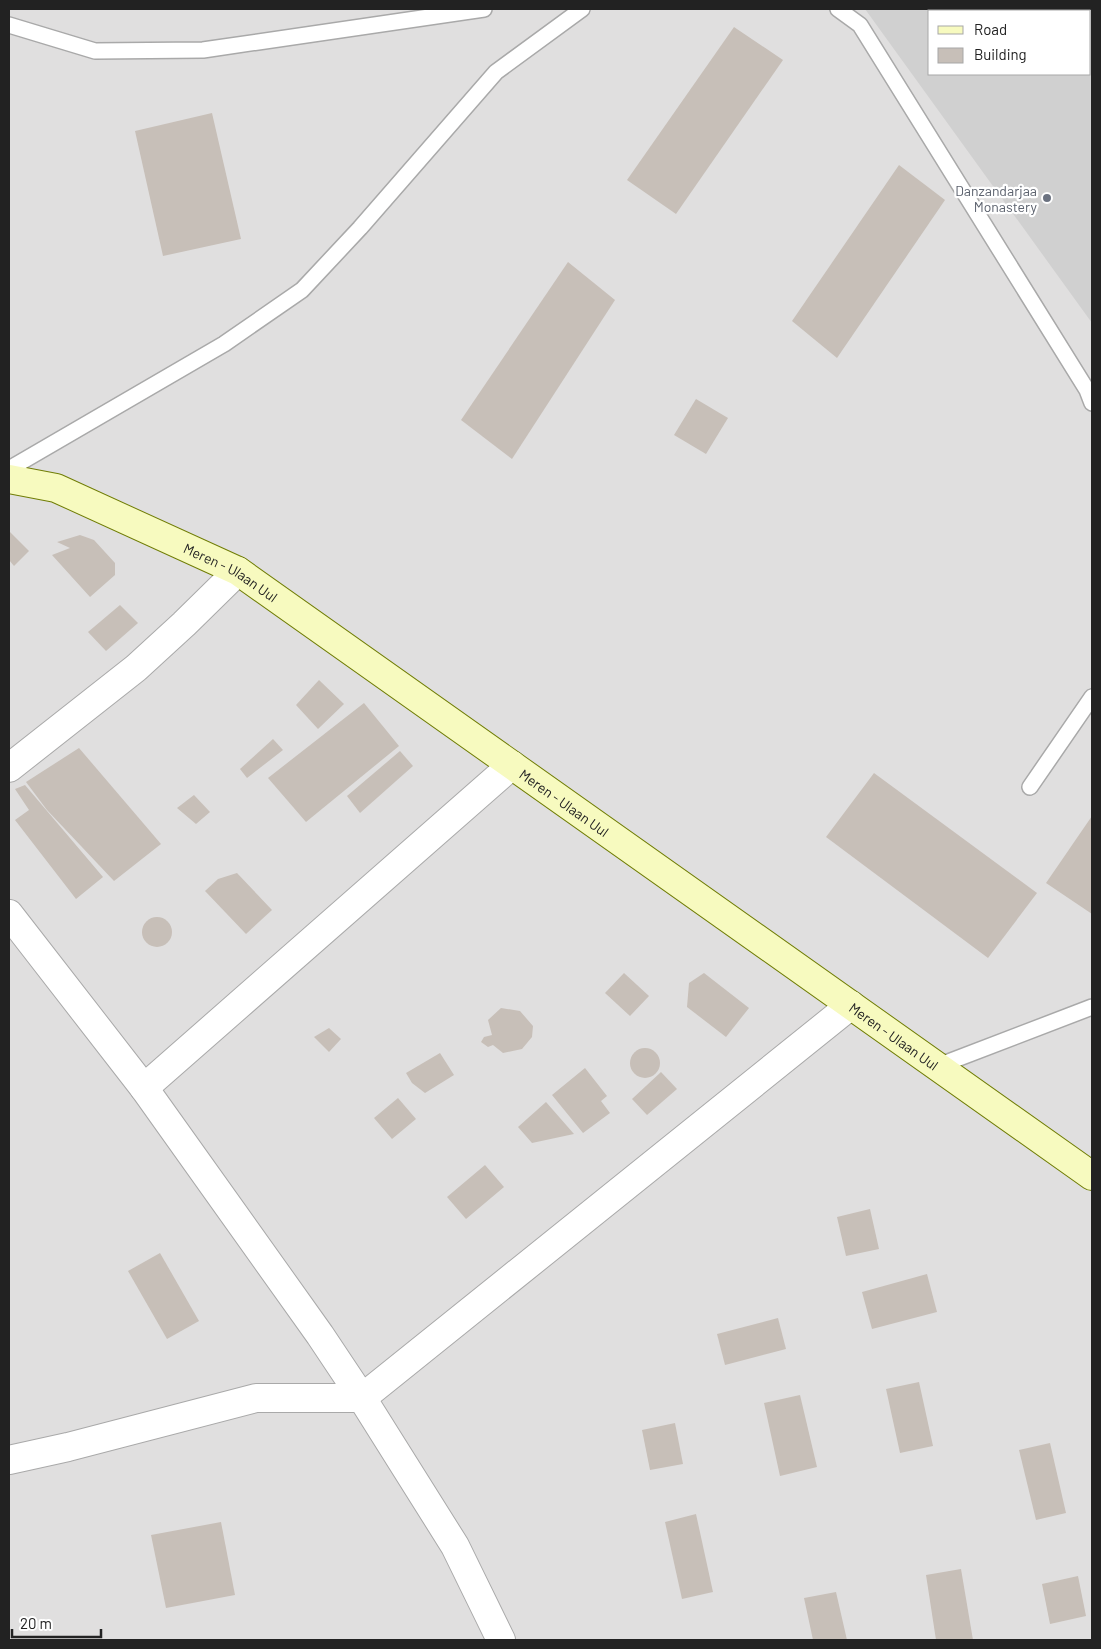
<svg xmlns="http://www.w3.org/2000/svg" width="1101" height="1649" font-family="Barlow,sans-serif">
<rect width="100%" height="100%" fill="#f2efe9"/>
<path fill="#e0dfdf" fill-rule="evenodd" d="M9 9H1092V1640H9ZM930 11H1090V74H930Z"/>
<path fill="#d0d0d0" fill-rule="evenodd" d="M865 9H1092V323ZM930 11H1090V74H930Z"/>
<g fill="#c7bfb8">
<path d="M734 27 783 60 676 214 627 180Z"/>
<path d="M212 113 241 239 163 256 135 131Z"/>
<path d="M899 165 945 200 837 358 792 321Z"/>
<path d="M568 262 615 300 512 459 461 420Z"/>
<path d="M696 399 728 418 706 454 674 435Z"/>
<path d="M9 531 29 551 14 566 9 560Z"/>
<path d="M80 535 94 540 115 563V575L90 597 52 555 70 548 57 542Z"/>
<path d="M120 605 138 623 106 651 88 632Z"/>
<path d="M319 680 344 704 318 729 296 705Z"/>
<path d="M364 703 399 746 306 822 268 778Z"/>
<path d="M273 739 283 750 247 778 240 769Z"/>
<path d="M79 748 161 844 114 881 47 810 26 782Z"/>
<path d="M400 751 413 766 360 813 347 796Z"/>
<path d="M874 773 1037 893 988 958 826 837Z"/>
<path d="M25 785 103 877 76 899 15 820 29 810 15 789Z"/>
<path d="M194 795 210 812 196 824 177 808Z"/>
<path d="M1092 816V914L1046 883Z"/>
<path d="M237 873 272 910 246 934 205 891 218 879Z"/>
<circle cx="157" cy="932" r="15"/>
<path d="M624 973 649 996 630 1016 605 993Z"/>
<path d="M704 973 749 1008 726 1037 687 1007 689 983Z"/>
<path d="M501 1008 520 1011 533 1026 532 1037 522 1049 503 1053 493 1045 488 1047 481 1042 484 1037 492 1035 488 1020Z"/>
<path d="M329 1028 341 1039 329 1052 314 1037Z"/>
<circle cx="645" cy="1063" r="15"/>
<path d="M440 1053 454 1075 425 1093 412 1083 406 1073Z"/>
<path d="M585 1068 607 1096 601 1101 610 1113 583 1133 552 1095Z"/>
<path d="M661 1072 677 1089 647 1115 632 1099Z"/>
<path d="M398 1098 416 1119 392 1139 374 1118Z"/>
<path d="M546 1102 574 1134 532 1143 518 1127Z"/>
<path d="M485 1165 504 1187 466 1219 447 1197Z"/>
<path d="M870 1209 879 1249 846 1256 837 1217Z"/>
<path d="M160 1253 199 1321 167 1339 128 1271Z"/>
<path d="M927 1274 937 1312 872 1329 862 1292Z"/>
<path d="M778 1318 786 1349 725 1365 717 1334Z"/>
<path d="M919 1382 933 1446 900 1453 886 1389Z"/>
<path d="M800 1395 817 1467 780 1476 764 1403Z"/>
<path d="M675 1423 683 1464 650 1470 642 1430Z"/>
<path d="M1050 1443 1066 1513 1036 1520 1019 1450Z"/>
<path d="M696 1514 713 1592 682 1599 665 1522Z"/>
<path d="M221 1522 235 1595 166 1608 151 1535Z"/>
<path d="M961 1569 973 1640H936L926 1575Z"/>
<path d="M1078 1576 1086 1616 1050 1624 1042 1584Z"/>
<path d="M836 1592 847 1640H813L804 1598Z"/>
</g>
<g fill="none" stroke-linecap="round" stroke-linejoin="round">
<defs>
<g id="lane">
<path d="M838 9 860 25 1087 390 1092 403"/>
<path d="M9 25 95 51 203 50 484 9"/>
<path d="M9 469 224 344 302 290 360 228 496 72 582 9"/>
<path d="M1030 787 1092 697"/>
<path d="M938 1066 1092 1007"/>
</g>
<g id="street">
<path d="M9 768 136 668 184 624 238 571"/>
<path d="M9 914 144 1088 320 1335 362 1398 455 1546 501 1640"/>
<path d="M144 1088 512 765"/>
<path d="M9 1460 68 1447 256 1398H362L851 1005"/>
</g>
<g id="secondary">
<path id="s1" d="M9 479 56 488 238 571 1092 1176"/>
</g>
</defs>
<use href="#lane" stroke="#a9a9a9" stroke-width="18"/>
<use href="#street" stroke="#a9a9a9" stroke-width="30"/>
<use href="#secondary" stroke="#707d05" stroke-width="30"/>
<use href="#lane" stroke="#fff" stroke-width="15"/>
<use href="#street" stroke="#fff" stroke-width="28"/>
<use href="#secondary" stroke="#f7fabf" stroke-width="28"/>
</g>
<circle fill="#6b7280" stroke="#fff" stroke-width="2" cx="1047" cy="198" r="5"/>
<g text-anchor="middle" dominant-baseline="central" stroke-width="4.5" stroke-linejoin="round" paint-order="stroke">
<g font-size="14" fill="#5b616d" stroke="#fff" text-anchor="end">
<text x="1037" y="190">Danzandarjaa<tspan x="1037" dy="16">Monastery</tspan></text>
</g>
<g font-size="14" fill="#222" stroke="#fff">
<text stroke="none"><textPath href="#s1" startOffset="242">Meren - Ulaan Uul</textPath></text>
<text stroke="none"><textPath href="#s1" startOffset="648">Meren - Ulaan Uul</textPath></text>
<text stroke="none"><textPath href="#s1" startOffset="1052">Meren - Ulaan Uul</textPath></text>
</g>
</g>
<rect width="1101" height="1649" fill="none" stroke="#222222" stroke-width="20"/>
<rect x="928" y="10" width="162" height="65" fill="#ffffff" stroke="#a7a7a7"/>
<rect x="938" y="26" width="25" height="8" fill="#f7fabf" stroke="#a7a7a7"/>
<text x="974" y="35" font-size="15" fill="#222222">Road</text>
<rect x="938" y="48" width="25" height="15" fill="#c7bfb8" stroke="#a7a7a7"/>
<text x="974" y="60" font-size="15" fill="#222222">Building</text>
<path d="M12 1629v8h89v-8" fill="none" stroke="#222222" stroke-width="2.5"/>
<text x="20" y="1629" font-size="15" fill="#222222" stroke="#ffffff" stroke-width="4" paint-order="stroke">20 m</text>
</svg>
